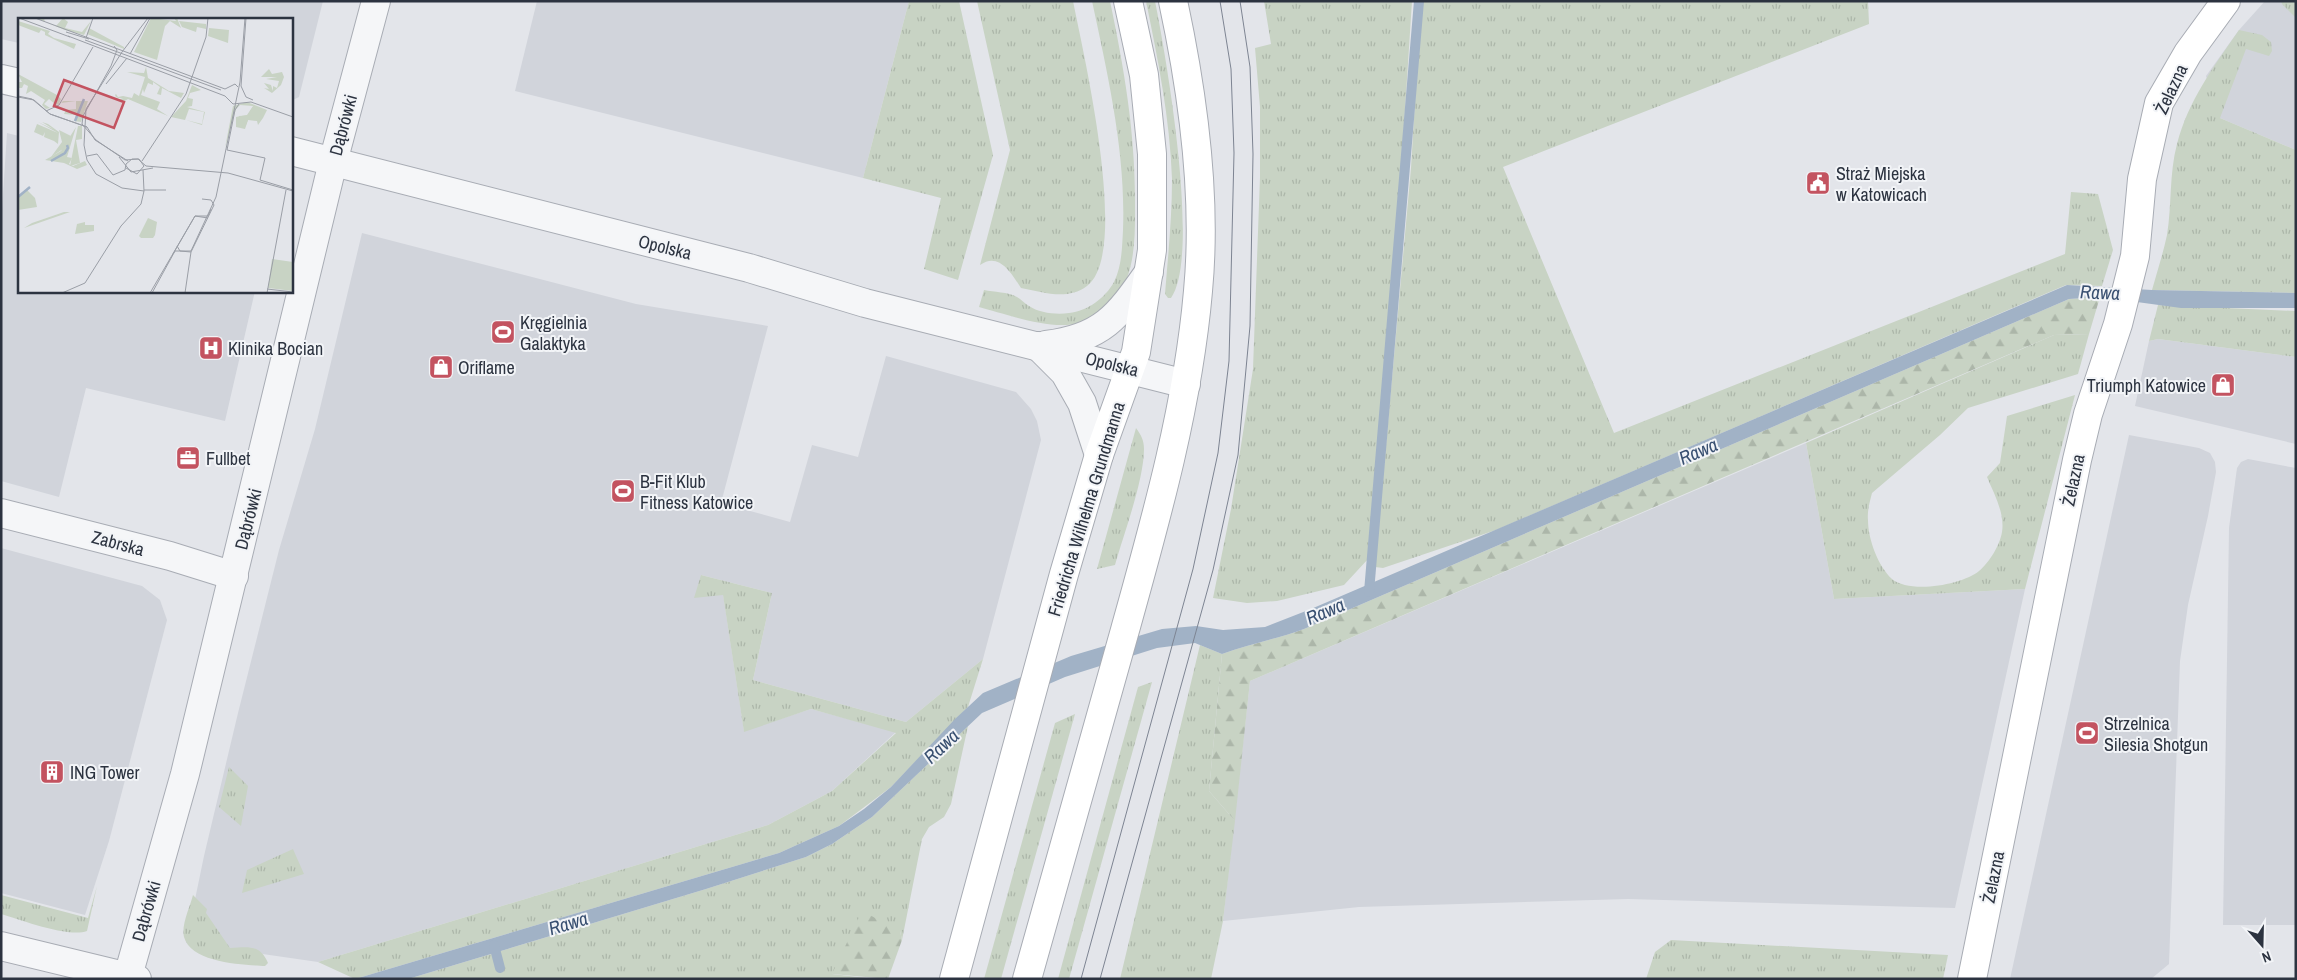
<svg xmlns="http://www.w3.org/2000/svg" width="2297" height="980" font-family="'Archivo Narrow',sans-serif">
<defs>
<pattern id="grass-tufts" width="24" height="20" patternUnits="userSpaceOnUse" patternTransform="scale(1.25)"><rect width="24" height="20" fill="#c8d3c4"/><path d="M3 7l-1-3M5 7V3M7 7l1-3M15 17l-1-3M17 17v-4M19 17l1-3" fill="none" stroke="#acb6a9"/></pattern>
<pattern id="forest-firs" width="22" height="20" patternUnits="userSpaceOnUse" patternTransform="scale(1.25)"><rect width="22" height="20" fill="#c8d3c4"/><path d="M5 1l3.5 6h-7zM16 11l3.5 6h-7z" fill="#acb6a9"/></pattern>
</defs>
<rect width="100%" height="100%" fill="#e3e5ea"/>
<g fill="#d1d4db">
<path d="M1 1H323L299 97 291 101V19H19V43L1 39Z"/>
<path d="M537 1H909L863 178 515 91Z"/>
<path d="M2265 1H2296V150L2220 118 2206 76 2239 30Z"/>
<path d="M7 133 19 136V291H255L225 421 86 388 59 497 1 481V225Z"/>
<path d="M362 233 636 304 768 326 721 503 790 522 812 445 858 457 886 356 1016 392 1031 409 1037 421 1041 440 983 659 906 722 753 680 772 593 701 575 723 594 744 731 811 709 896 732 832 791 768 825 318 962 186 943 204 856 238 713 279 550 315 429Z"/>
<path d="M2158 339 2296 357V444L2135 406 2149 341Z"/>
<path d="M2129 435 2199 448 2210 453 2215 462 2216 472 2208 516 2188 605 2180 661 2169 964 2151 979H2010Z"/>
<path d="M1806 443 1834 599 2025 589 1955 908 1628 899 1359 907 1223 921 1250 681Z"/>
<path d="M2248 459 2296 468V925H2223L2229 528 2237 468 2241 462Z"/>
<path d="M1 548 142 586 160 600 167 620 109 841 85 915 1 893Z"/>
</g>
<g fill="url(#grass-tufts)">
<path d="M909 1H959L993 155 958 280 924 269 941 198 863 178Z"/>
<path d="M977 1H1073C1083 52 1131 253 1087 286 1067 301 1043 292 1021 288 1012 274 999 251 980 265L1010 150Z"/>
<path d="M1092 1H1110C1124 68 1135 131 1135 200 1135 225 1136 254 1127 278 1122 295 1096 319 1079 323 1051 331 1006 314 979 307L984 290C994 292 1008 292 1017 297 1021 299 1025 304 1029 306 1039 313 1057 315 1069 313 1088 311 1105 298 1114 282 1122 266 1122 247 1123 230 1126 153 1108 76 1092 1Z"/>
<path d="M1146 1H1155C1166 56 1201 255 1171 298H1168L1165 294C1168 256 1172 218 1172 179 1170 119 1158 60 1146 1Z"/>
<path d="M1264 1H1412L1397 234 1369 558 1344 585 1277 601 1247 603 1213 598 1231 509 1253 369 1260 177V107L1255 48 1271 44Z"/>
<path d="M1421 1H1868L1869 24 1503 167 1614 433 2065 254 2071 192 2098 194 2113 250 2102 286 2066 285 1496 530 1383 568 1375 567 1411 168Z"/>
<path d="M2281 1H2296V18L2282 4Z"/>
<path d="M2239 30 2262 35 2271 42 2272 51 2269 56 2246 49 2220 118 2296 150V293L2152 290C2157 272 2163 254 2167 235 2172 205 2169 174 2177 144 2188 101 2214 66 2239 30Z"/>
<path d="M2158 305 2296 311V357L2158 339 2149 341Z"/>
<path d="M2089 334 2078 374 1968 408 1940 435 1872 493C1870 501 1867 511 1868 520 1868 539 1878 566 1892 579 1910 594 1962 585 1979 571 1989 563 2000 545 2002 532 2005 513 1994 494 1987 477L2000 463 2007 416 2075 395 2025 589 1834 599 1806 443 2054 335Z"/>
<path d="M1136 428C1141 435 1144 440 1144 449 1144 480 1124 533 1115 565L1097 569Z"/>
<path d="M701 575 772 593 753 680 906 722 983 659 968 707 891 787 839 826 779 853 355 979 318 962 768 825 832 791 896 733 811 709 744 732 723 595 694 598Z"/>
<path d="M1200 645 1222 654 1209 791 1235 821 1223 921 1211 979H1120Z"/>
<path d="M1152 682 1069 979H1058L1138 687Z"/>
<path d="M1075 714 1001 979H984L1055 723Z"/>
<path d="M968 726 951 804 944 817 929 827 922 839 902 940 900 931 832 974 876 979H408L706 889 806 857 832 844 872 817Z"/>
<path d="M229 767 248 786 241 826 219 807Z"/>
<path d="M293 849 304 874 242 893 247 870Z"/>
<path d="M97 886 87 931C69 938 21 920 1 914V895L88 918Z"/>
<path d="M193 895 207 909 206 913 230 948C248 947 260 944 268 963L265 966C244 965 191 963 184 937 181 925 190 907 193 895Z"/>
<path d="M1671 940 1948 955 1943 979H1646L1655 952Z"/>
</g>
<g fill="url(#forest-firs)">
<path d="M2100 297 2089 334 2054 335 1250 681 1235 821 1209 791 1222 654C1249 644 1277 639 1304 629L2069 299Z"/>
<path d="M862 911 900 931 902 940 888 979 832 974Z"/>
</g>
<path fill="#a1b2c6" d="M2067 285 2152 290 2296 293V308H2181L2100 297 2069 299 1304 629C1277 639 1249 644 1222 654L1195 643 1157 648 1065 677 982 713 872 817 832 844 806 857 706 889 408 979H355L779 853 839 826 864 809 891 787 955 719 983 693 1071 656 1162 629 1196 626 1223 630 1265 627 1311 609Z"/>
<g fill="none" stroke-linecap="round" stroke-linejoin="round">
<g stroke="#a1b2c6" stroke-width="10">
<path d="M1369 592 1419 1"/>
<path d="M494 945 500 968"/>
</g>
<defs>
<g id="street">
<path d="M1 79 19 83"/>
<path d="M291 151 749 268 865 303 1186 384"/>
<path d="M1046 345C1103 338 1118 316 1149 272"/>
<path d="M1038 346 1065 373 1082 403 1099 455"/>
<path d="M1 513 170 556 234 576"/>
<path d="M1 946 137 979"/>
<path d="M128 976 185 774 333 162 376 1"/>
</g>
<g id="secondary">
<path d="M954 979 1064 574 1099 455 1136 352 1152 250V154L1144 75 1128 1"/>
<path d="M1027 979C1059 863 1093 746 1125 630 1156 519 1188 406 1198 291 1207 197 1193 94 1173 1"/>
<path d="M1972 979 2077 460 2088 414 2118 324 2135 256 2142 179 2159 103 2188 53 2226 1"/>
</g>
</defs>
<use href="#street" stroke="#a8acb4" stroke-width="30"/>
<use href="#secondary" stroke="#a8acb4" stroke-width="30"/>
<use href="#street" stroke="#f5f6f8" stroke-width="28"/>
<use href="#secondary" stroke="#fff" stroke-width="28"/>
<g stroke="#7d8492" stroke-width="1">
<path d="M1081 979 1193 569 1218 453 1229 361 1234 153 1231 69 1220 1"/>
<path d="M1100 979 1213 570 1238 455 1250 326 1253 154 1250 67 1240 1"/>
</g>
</g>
<defs>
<symbol id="civic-square" viewBox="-11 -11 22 22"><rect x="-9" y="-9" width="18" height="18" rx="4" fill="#c35360" stroke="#f2f4f7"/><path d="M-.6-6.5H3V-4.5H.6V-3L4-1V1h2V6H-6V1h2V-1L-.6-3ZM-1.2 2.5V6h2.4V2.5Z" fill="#fff"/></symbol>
<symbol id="stadium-square" viewBox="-11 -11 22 22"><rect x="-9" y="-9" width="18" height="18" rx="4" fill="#c35360" stroke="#f2f4f7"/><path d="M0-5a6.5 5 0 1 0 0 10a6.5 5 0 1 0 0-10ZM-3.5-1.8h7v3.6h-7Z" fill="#fff"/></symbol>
<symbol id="hospital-square" viewBox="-11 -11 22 22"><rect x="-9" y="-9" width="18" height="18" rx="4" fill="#c35360" stroke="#f2f4f7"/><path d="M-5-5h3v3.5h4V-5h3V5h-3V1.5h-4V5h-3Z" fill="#fff"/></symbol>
<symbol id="shop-square" viewBox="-11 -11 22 22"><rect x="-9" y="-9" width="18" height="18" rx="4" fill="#c35360" stroke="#f2f4f7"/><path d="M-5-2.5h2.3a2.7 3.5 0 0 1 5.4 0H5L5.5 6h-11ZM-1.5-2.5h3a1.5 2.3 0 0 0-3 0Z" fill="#fff"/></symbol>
<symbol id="office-square" viewBox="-11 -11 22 22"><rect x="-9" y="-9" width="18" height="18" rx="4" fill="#c35360" stroke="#f2f4f7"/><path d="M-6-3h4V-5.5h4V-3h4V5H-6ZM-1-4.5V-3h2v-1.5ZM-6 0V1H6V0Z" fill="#fff"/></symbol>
<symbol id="building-square" viewBox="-11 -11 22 22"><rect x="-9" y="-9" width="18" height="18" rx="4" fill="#c35360" stroke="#f2f4f7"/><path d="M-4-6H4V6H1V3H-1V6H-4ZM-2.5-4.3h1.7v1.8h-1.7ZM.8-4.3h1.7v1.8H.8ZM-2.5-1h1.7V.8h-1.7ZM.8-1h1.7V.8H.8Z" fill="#fff"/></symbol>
</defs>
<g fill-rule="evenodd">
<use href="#civic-square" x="1804" y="169" width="28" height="28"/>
<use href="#stadium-square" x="489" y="318" width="28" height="28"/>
<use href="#hospital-square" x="197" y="334" width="28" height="28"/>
<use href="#shop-square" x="427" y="353" width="28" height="28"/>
<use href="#shop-square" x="2209" y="371" width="28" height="28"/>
<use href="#office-square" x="174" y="444" width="28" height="28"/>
<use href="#stadium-square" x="609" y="477" width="28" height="28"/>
<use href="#stadium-square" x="2073" y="719" width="28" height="28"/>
<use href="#building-square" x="38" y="758" width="28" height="28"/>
</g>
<g text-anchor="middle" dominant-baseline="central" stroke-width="4" stroke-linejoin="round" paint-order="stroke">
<g font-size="18" fill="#2c3340" stroke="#f2f4f7">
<text transform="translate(2171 89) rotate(-65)">Żelazna</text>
<text transform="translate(343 125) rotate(-75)">Dąbrówki</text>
<text transform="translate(665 247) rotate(14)">Opolska</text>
<text transform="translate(1112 364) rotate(14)">Opolska</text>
<text transform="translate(2073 480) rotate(-78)">Żelazna</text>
<text transform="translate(1086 509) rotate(-73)">Friedricha Wilhelma Grundmanna</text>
<text transform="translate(248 519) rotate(-76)">Dąbrówki</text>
<text transform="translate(118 543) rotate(15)">Zabrska</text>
<text transform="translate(1993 877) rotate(-79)">Żelazna</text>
<text transform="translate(146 911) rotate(-74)">Dąbrówki</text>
</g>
<g font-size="18" fill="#2c3340" stroke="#f2f4f7" text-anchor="start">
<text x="1836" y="173">Straż Miejska<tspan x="1836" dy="21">w Katowicach</tspan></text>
<text x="520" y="322">Kręgielnia<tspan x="520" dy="21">Galaktyka</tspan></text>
<text x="228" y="348">Klinika Bocian</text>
<text x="458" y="367">Oriflame</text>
<text x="2206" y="385" text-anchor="end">Triumph Katowice</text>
<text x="206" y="458">Fullbet</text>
<text x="640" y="481">B-Fit Klub<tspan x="640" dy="21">Fitness Katowice</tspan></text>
<text x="2104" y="723">Strzelnica<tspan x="2104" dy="21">Silesia Shotgun</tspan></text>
<text x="70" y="772">ING Tower</text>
</g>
<g font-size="19" font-style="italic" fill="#395071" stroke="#f2f4f7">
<text transform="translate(2100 292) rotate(2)">Rawa</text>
<text transform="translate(1698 451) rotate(-23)">Rawa</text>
<text transform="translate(1325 611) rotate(-23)">Rawa</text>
<text transform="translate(941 746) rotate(-43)">Rawa</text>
<text transform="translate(568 923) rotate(-17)">Rawa</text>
</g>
</g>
<g transform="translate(18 18)">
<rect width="275" height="275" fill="#e3e5ea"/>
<path d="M19 0H26L27 4 38 8 45 0 50 4 47 10 64 14 73 3 66 17 47 12 27 4ZM133 0 158 3 156 0H159L163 10 152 3 147 8 139 42 116 34ZM0 3 32 13 30 16 36 20 58 26 56 31 27 17V14L23 12 21 15 0 7ZM161 3 188 6V11L179 9 178 14 164 9ZM71 10 106 29V31L69 16ZM191 10 211 12 210 25 190 18ZM128 49 130 60 151 73 166 75 163 80 144 70 143 77 139 76 142 69 135 64V67L130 65 126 75 125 71 123 77 142 84 139 91 150 98 110 81 105 84 102 81 105 80H100L98 79 97 77 98 76 100 79 105 78 114 80 116 75 121 78 127 59 109 54 126 55ZM251 51 254 56 264 54 266 59 263 67 254 75 246 70 251 71 246 65 253 67 255 73V68L259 70 261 63 248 61 259 59H243ZM0 56 39 77 43 81 41 86 38 87 31 81 26 86 32 90 28 91 24 87 27 82 13 73 8 76 10 68 6 66 4 70H0V64H4ZM174 67 183 72 172 75 170 80 175 81 174 88 169 89 187 94 184 107 168 102 184 106 186 94 171 91 167 102 153 99 168 83ZM45 83H70L63 104 56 103 58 97 46 96 48 92 58 91V83L43 85ZM229 84 249 92 245 100 240 107 239 103 230 102 227 111 218 109V99L229 97 235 88 222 87 218 91 207 130 215 88ZM20 104 35 111 24 104 30 106 41 114 40 126 36 123 39 116 36 123 26 119 27 114 25 118 16 114 19 106 40 115ZM130 200 139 204 137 217 135 220H123L121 218Z" fill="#c8d3c4"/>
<path d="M235 89 243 94 241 102H230L228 107 218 109 221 98 236 97 232 93ZM58 109 49 139 54 140 51 146 55 148 67 143 69 147 59 151 46 145 27 142 43 133ZM46 194H52L6 210 14 205Z" fill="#c8d3c4"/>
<path d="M60 108H64V121L58 122 62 145 52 148ZM67 204V207H76V213L57 216 59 206ZM254 241 275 244V273L250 270Z" fill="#c8d3c4"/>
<path d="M41 112 53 118 45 131 33 139 44 124ZM9 172 17 180 19 189 0 192V179Z" fill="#c8d3c4"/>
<path fill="none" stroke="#a1b2c6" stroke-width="2.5" d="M57 103 66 81M33 143 47 135 50 130 49 127M0 179 12 169"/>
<path fill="none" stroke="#9a9ea6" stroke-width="1" d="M1 0 52 19M17 0 207 71 217 66 220 69M228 0 223 68 228 79 235 82M48 14 71 21M50 18 207 78 215 86 233 84 275 99M68 20 75 0M67 22 203 72M96 28 99 32 93 48 65 98 64 106 78 122 107 142 120 141 128 148 210 155 275 173M104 34 130 0M112 36 132 0M88 66 109 40M0 78 14 81 32 96 69 109 77 122 110 143M0 79 16 82 32 96 69 109M221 86 217 92 209 132 247 140 242 162 275 172M28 93 41 87 75 29M69 138 79 136 95 157 107 152 108 146 114 141H121L126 148 119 156 108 150M101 139 113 154 135 150M124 143 168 76 188 19 190 0M125 152 126 173M126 172H148M159 228 162 233 173 234M155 236 177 198H190L193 191M249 271 275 274M44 275 67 265 103 208 123 186 126 173 104 170 78 156 69 142 66 127 68 91 104 34M132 275 177 198 190 200M134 275 157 233H173L198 179 222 64 227 0M167 275 173 234 196 187 193 182 184 181M249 275 268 172"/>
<path fill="#c35360" fill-opacity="0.15" stroke="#c35360" stroke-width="2.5" d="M46 62 106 84 96 110 36 88Z"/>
<rect width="275" height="275" fill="none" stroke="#2c3340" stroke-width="2.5"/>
</g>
<rect width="2297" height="980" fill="none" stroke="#2c3340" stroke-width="5"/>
<g transform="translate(2262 945) rotate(160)" stroke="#f2f4f7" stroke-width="4" paint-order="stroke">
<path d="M0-4L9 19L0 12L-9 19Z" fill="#2c3340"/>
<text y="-8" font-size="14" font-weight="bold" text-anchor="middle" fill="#2c3340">N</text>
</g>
</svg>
